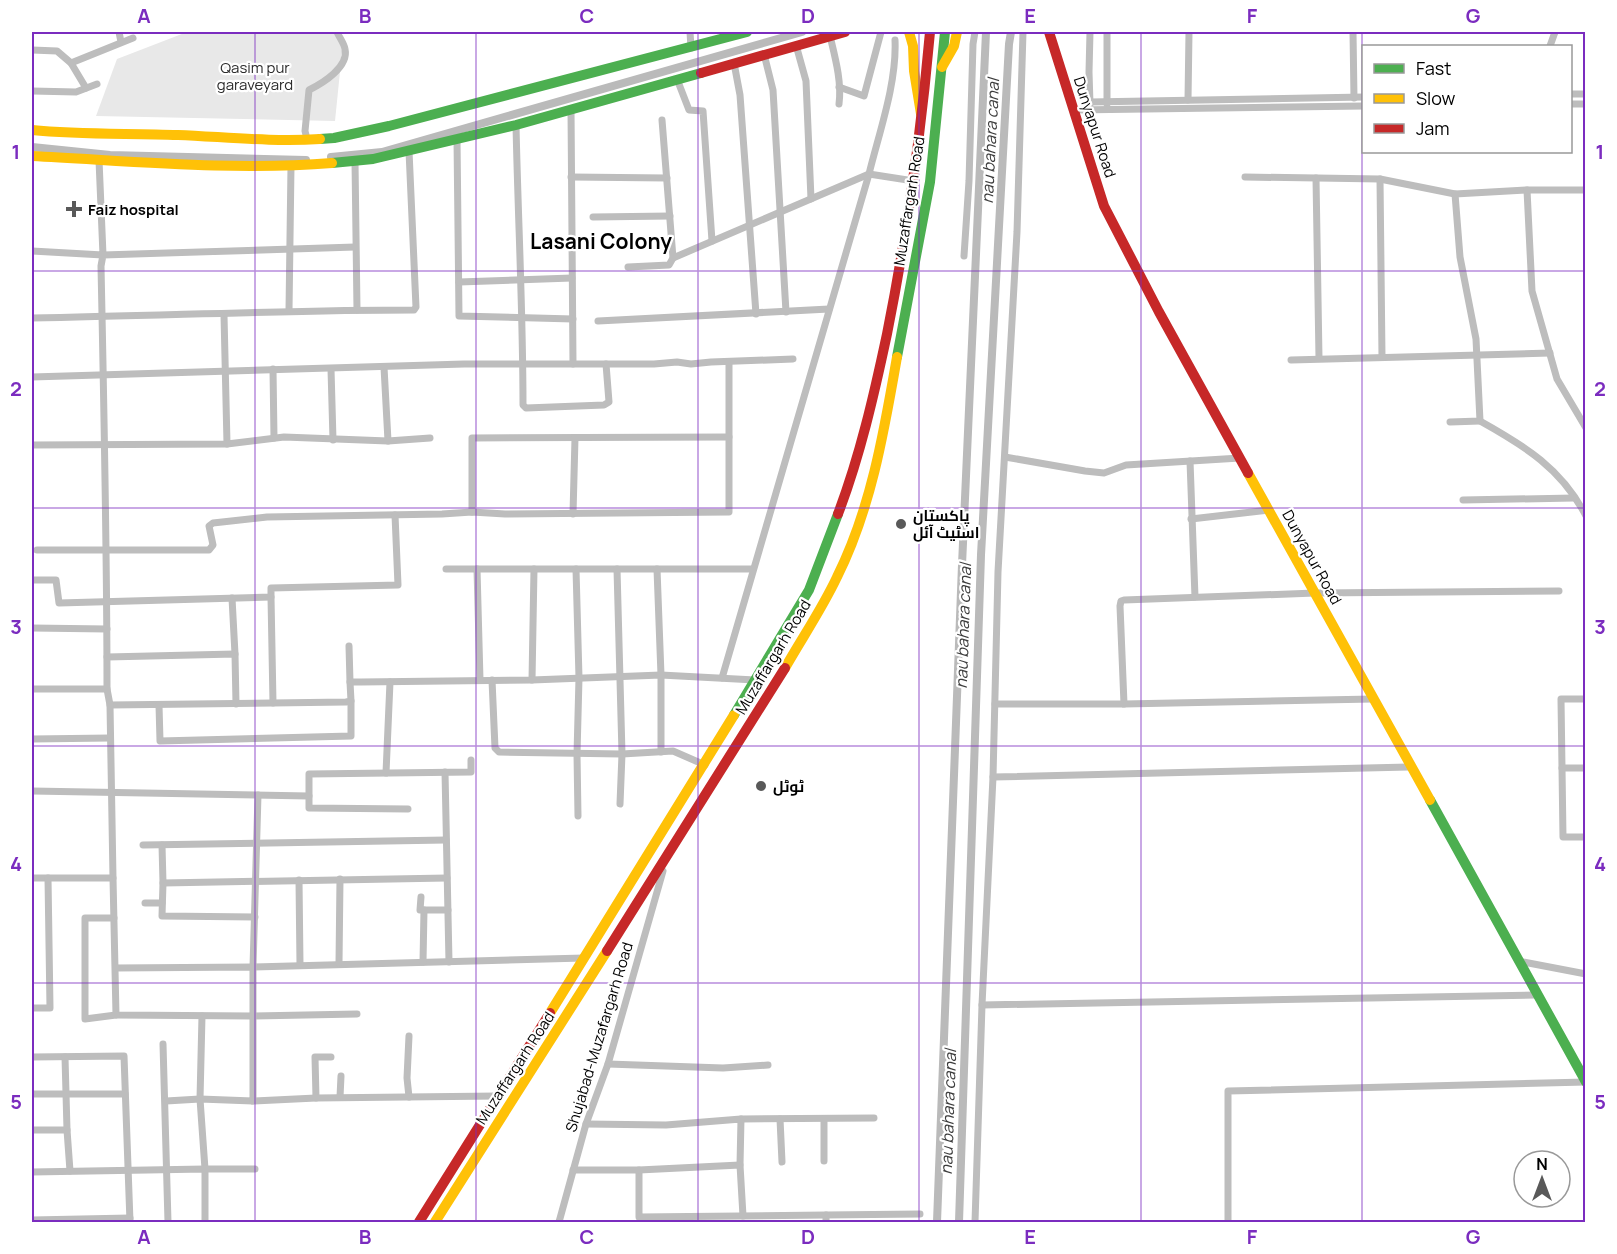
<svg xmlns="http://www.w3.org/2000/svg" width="1617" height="1254" font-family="Manrope,Cairo,sans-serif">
<rect width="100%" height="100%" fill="#fff"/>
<path fill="#e8e8e8" d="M187 32H336L343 42 335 121 96 116 117 59Z"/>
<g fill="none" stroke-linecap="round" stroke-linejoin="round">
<g stroke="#bababa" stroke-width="8">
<path d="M32 147 110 155 306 160"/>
<path d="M331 157 382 152 802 32"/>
<path d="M937 1222 962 565 986 32"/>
<path d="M959 1222 981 555 1009 44 1011 32"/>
</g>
<g stroke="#bdbdbd" stroke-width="7">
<path d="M119 32 121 42"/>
<path d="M690 32 691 48"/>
<path d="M1090 32 1089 72 1090 104"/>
<path d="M1107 32V104"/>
<path d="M1353 32 1354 98"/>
<path d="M830 36C835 57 842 82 839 104"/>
<path d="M796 45 806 81 811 199"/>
<path d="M1550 46 1555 32"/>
<path d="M32 50 57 51 71 63 86 88"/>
<path d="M764 54 773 90 786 312"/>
<path d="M71 63 133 38"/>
<path d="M734 63 740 95 756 314"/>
<path d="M677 79 689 110 703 111 712 241"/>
<path d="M839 87 864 96 881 32"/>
<path d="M32 91 76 92 97 84"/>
<path d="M1570 94H1586"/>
<path d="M1188 100 1189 32"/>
<path d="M1090 102 1364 97"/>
<path d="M1570 104H1586"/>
<path d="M571 109 573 364"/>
<path d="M1074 110 1364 106"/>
<path d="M662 120 673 258"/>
<path d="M516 125C518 218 523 312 523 405L526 408 604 405 609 402 606 364"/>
<path d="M307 139 305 131 309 90C323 83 349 67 345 49 344 43 339 37 337 32"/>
<path d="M457 139 459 316 573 319"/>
<path d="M355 161 357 310"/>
<path d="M571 177 667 178"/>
<path d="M1245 177 1380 179 1455 194 1527 190"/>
<path d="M1316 178 1319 358"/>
<path d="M1380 179 1382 357"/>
<path d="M1586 190H1527L1532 291 1557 379 1586 428"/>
<path d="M593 217 670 216"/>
<path d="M32 251 103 255 99 160"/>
<path d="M964 256 969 181 973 44 975 32"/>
<path d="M628 267 669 265 673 258 869 174 914 181"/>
<path d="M459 282 572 278"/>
<path d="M289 311 291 166"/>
<path d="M224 315 227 444"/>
<path d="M32 318C159 316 286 310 414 310L416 307 409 151"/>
<path d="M598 321 829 309"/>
<path d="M1291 360 1550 353"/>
<path d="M384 367 388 441"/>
<path d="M273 369 274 438"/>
<path d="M331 369 333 440"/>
<path d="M32 377 464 364H654L677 362 691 364 711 362 793 359"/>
<path d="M1480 421C1525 446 1562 469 1586 516"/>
<path d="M1450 422 1480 421 1476 339 1460 257 1455 194"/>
<path d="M32 445 227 444 284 437 388 441 430 438"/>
<path d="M1005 457 1085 471 1104 473 1126 465 1240 458"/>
<path d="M1190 461 1195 597"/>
<path d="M1463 500 1574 498"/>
<path d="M472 512V438L729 437"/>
<path d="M573 514 575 438"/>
<path d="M1191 519 1269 510"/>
<path d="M37 550H209L213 545 209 526 213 523 267 517 442 514 472 512 505 514 729 512V362"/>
<path d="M446 569H753"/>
<path d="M477 569 480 680"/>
<path d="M576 569 579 678 577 754 578 816"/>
<path d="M617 569 622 754 620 804"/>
<path d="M657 569 661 675V752"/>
<path d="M32 580H56L59 603 271 597V588L398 585 395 515"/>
<path d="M271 597 273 703"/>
<path d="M232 598 235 654"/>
<path d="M32 628 107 629"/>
<path d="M349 646 350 682"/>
<path d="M107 657 235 654 236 704"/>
<path d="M722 678 869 174C879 133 897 83 895 40"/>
<path d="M492 680 495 748 499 752 622 754 673 751 705 765"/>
<path d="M532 680 534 569"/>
<path d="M32 689H107"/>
<path d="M1586 699H1561L1563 837H1586"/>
<path d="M995 704H1124L1373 699"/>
<path d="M1124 704 1120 606 1121 601 1124 600 1315 593 1559 591"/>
<path d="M110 705 346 702 351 701 350 682H361L532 680 661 675 755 680"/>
<path d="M159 705 160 741 351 736V701"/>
<path d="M32 739 110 738"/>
<path d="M1562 768H1586"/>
<path d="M445 772 449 962"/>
<path d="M386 773 390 682"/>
<path d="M993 777 1409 767"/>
<path d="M32 791 309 796"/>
<path d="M258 795 253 967 584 958"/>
<path d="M408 809 309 808V774L471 772V760"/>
<path d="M143 845 446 840"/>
<path d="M162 845 163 883 447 878"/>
<path d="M32 878H113L116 1015 253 1016V967L115 968"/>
<path d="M113 878 110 705 107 689C107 548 104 407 101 266L103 255 355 247"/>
<path d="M299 880 300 965"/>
<path d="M163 883 162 916 255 917"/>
<path d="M421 897 420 910H448"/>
<path d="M145 903H162"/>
<path d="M114 918H85V1019L116 1015"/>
<path d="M1518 961 1586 974"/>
<path d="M423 962 424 910"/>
<path d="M339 963 340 879"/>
<path d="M982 1005 1536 995"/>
<path d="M32 1008H50L48 878"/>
<path d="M202 1016 200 1099 205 1169H255"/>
<path d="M163 1044 168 1222"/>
<path d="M32 1057 124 1056 130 1222"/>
<path d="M65 1057 67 1130 70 1171"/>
<path d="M608 1064 723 1068 768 1065"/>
<path d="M32 1094H125"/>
<path d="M340 1097 341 1076"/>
<path d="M409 1097 407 1078 409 1036"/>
<path d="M316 1098 315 1057H331"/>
<path d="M166 1101 200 1099 253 1101V1016L357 1014"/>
<path d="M253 1101 316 1098 497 1096"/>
<path d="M741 1119 874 1118"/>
<path d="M780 1119 782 1162"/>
<path d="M824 1119V1161"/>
<path d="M586 1124 666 1125 741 1119 740 1165"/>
<path d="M32 1130H67"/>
<path d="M573 1170H639V1217L826 1215"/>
<path d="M639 1170 740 1165 743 1216"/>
<path d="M32 1172 205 1169V1222"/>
<path d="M32 1220 130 1218"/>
<path d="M559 1222 586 1124 608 1064 663 871"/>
<path d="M826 1222V1215L920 1214"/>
<path d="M975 1222 982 1005 993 777 998 572 1017 232 1023 32"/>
<path d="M1228 1222V1091L1586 1082"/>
</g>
<g stroke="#4caf50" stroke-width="10">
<path d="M320 139 334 138 389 126 747 32"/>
<path d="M332 163 373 159 516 125 701 73"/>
<path d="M897 357 930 182 945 32"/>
<path d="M734 715 809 590 838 514"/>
<path d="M1430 800 1586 1082"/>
</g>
<g stroke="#ffc107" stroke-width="10">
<path d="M909 32 913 46 914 71 921 114"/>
<path d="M942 67 954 46 957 32"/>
<path d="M32 130C81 135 129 133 178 135 226 137 273 142 320 139"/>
<path d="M32 156C132 161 232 171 332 163"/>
<path d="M1248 473 1430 800"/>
<path d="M785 668C802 638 822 609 837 577 871 509 884 432 897 357"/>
<path d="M550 1013 734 715"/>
<path d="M435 1222 607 951"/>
</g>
<g stroke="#c62828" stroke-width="10">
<path d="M1049 32 1104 206 1159 312 1248 473"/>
<path d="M701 73 845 32"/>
<path d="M838 514C860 456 874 395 887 334 907 234 921 134 930 32"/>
<path d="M607 951 785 668"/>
<path d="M419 1222 550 1013"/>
</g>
</g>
<path fill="none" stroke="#7b2cbf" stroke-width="1.5" stroke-opacity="0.55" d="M255 32V1222M476 32V1222M698 32V1222M919 32V1222M1141 32V1222M1362 32V1222M32 271H1586M32 508H1586M32 746H1586M32 983H1586"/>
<g fill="#595959" stroke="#fff" stroke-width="2">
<path d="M71 200h6v6h6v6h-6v6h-6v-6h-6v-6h6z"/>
<circle cx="901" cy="524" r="6"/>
<circle cx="761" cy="786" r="6"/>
</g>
<g text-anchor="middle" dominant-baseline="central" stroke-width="4.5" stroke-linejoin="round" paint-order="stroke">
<g font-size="15" fill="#2c2c2c" stroke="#fff">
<text x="255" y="67">Qasim pur<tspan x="255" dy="17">garaveyard</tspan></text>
</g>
<g font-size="15" fill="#000" stroke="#fff">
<text transform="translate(1095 127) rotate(72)">Dunyapur Road</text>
<text transform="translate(909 201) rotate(-81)">Muzaffargarh Road</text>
<text transform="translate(1312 557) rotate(61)">Dunyapur Road</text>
<text transform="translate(773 657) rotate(-59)">Muzaffargarh Road</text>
<text transform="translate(599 1037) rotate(-73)">Shujabad-Muzafargarh Road</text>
<text transform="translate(515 1068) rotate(-57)">Muzaffargarh Road</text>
</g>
<g font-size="15" font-weight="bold" fill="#000" stroke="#fff" text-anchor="start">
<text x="88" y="209">Faiz hospital</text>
<text x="913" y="515">پاکستان<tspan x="913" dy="17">اسٹیٹ آئل</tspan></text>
<text x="773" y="786">ٹوٹل</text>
</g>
<g font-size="16" font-style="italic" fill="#3d3d3d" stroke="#fff">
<text transform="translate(990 141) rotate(-87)">nau bahara canal</text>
<text transform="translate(963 626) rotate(-88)">nau bahara canal</text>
<text transform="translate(948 1112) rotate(-88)">nau bahara canal</text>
</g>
<g font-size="21" font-weight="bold" fill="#000" stroke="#fff">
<text x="601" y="241">Lasani Colony</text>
</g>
</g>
<rect width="1617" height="1254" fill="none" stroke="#ffffff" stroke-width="66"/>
<rect x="1362" y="45" width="210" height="108" fill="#ffffff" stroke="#999999" stroke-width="1.5"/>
<rect x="1374" y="64" width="30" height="9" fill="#4caf50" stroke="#999999" stroke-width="1.5"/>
<text x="1416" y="75" font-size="18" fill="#000000">Fast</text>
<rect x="1374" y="94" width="30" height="9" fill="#ffc107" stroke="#999999" stroke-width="1.5"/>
<text x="1416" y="105" font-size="18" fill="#000000">Slow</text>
<rect x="1374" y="124" width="30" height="9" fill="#c62828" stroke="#999999" stroke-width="1.5"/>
<text x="1416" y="135" font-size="18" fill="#000000">Jam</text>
<g transform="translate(1542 1179)"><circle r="28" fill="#ffffff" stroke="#999999" stroke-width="1.5"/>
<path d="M0-4.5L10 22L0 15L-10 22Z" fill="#595959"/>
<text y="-9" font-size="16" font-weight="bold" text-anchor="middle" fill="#000000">N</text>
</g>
<rect x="33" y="33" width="1551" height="1188" fill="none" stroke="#7b2cbf" stroke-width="2"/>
<g font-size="20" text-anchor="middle" font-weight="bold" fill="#7b2cbf">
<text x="144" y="23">A</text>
<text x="365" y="23">B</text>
<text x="587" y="23">C</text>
<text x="808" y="23">D</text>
<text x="1030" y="23">E</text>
<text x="1252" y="23">F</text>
<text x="1473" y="23">G</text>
<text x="16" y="159">1</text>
<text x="1600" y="159">1</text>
<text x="16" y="396">2</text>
<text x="1600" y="396">2</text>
<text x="16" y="634">3</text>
<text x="1600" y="634">3</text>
<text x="16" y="871">4</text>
<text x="1600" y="871">4</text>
<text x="16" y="1109">5</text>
<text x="1600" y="1109">5</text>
<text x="144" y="1244">A</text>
<text x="365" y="1244">B</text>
<text x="587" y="1244">C</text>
<text x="808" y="1244">D</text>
<text x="1030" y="1244">E</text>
<text x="1252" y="1244">F</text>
<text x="1473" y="1244">G</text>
</g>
</svg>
